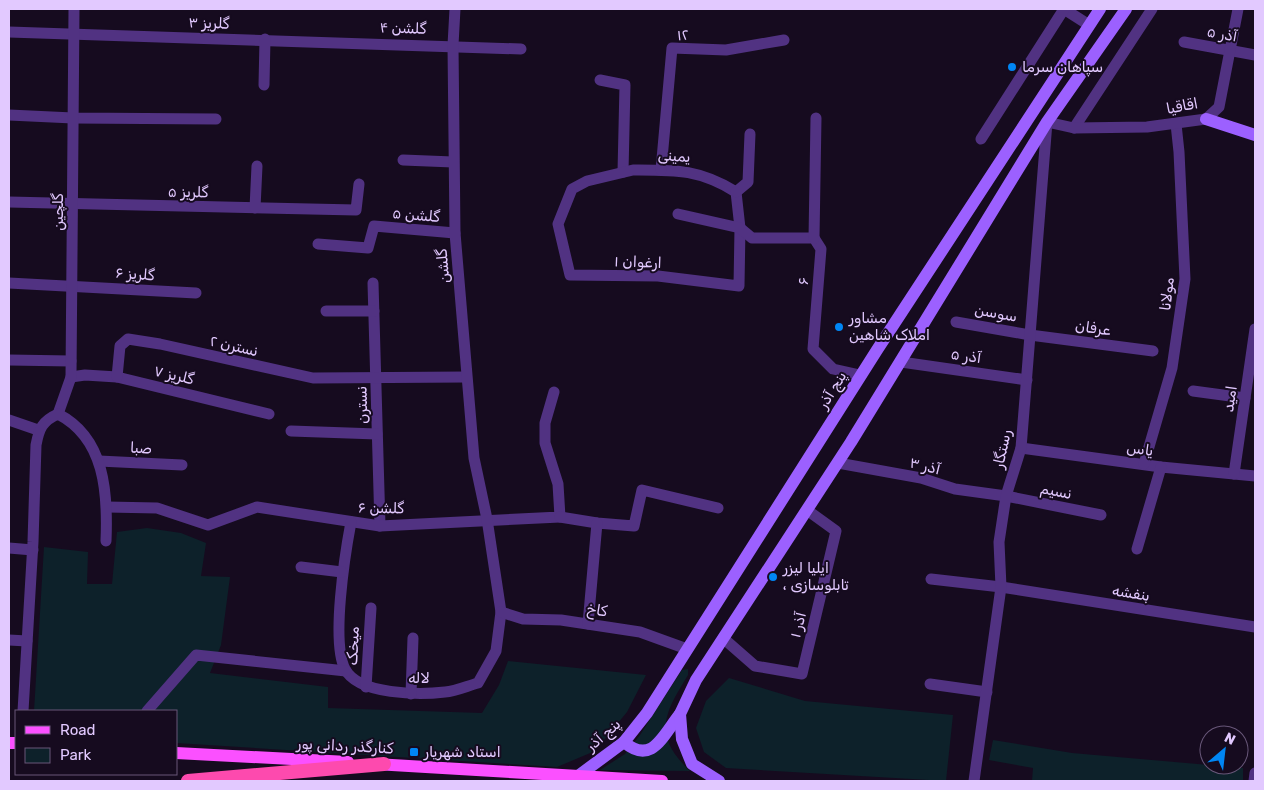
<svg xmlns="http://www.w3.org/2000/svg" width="1264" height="790" font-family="Rubik,Vazirmatn,sans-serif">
<rect width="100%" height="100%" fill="#160b1f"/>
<g fill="#0d212a">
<path d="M147 528 181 533 206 543 201 576 230 577 221 645 210 673 328 687V708L482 713 499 685 508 661 646 675 627 712 595 751 557 767 176 743V711H34L44 547 88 552 87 584H112L117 532Z"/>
<path d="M688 669V675C664 714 652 735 690 771L600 770 625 754 640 735 682 670Z"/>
<path d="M729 678 805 701 953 715 946 781 726 768 704 752 696 728 706 701Z"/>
<path d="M993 740 1072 753 1243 768V781H1032L1033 768 989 760Z"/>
</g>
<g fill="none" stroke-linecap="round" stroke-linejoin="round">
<g stroke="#513282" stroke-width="11">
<path d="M1064 9 1089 25"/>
<path d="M9 32 521 49"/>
<path d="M1184 42 1255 55"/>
<path d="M600 80 625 85 623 172"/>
<path d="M264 85 265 39"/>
<path d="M9 115 73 118 216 119"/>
<path d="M1074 128 1152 9"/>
<path d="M981 139 1064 9"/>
<path d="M403 160 453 162"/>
<path d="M633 170C675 170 699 169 736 192L740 228 739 286 658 276 570 275 558 224 572 189 587 181Z"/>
<path d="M661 170 672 48 726 50 784 40"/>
<path d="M736 192 748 182 750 134"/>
<path d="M9 202 356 210 359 184"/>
<path d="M255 208 257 166"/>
<path d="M678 214 740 228 752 238H814L821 249 813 349 833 369 860 375"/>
<path d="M814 238 816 118"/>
<path d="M318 244 368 248 374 226 455 233"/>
<path d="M9 283 196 293"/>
<path d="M373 283 380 526"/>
<path d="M326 311H374"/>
<path d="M956 322 1030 335 1153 351"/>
<path d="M9 360 71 361"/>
<path d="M901 362 1027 380"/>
<path d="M71 377 85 375 117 377 269 414"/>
<path d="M117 377 120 346 128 339 160 344 313 378 466 377"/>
<path d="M1193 391 1245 398"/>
<path d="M58 414 71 377 74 9"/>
<path d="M9 420 38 430"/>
<path d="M291 431 377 434"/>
<path d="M1021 448 1161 467 1255 476"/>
<path d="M99 461 182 465"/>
<path d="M838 463 921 478 955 489 1006 496 1101 515"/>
<path d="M1144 464 1172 368 1185 279 1179 152 1176 124"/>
<path d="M1234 474 1255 329"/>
<path d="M107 507 157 508 208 525 257 507 380 526 560 517 558 484 545 443V423L554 392"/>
<path d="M560 517 597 523 634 526 642 490 718 508"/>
<path d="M351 522C345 554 331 642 345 669 358 695 420 695 445 692 456 691 467 686 478 683L496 651 501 612 487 519 474 458 455 233 453 45 455 9"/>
<path d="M9 548 33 550"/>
<path d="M1137 549 1161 467"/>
<path d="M301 567 342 572"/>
<path d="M931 579 1001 587 1255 627"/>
<path d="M501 612 523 619 561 620 640 632 687 649"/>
<path d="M588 624 597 523"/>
<path d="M723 638 755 666 802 674 836 531 807 510"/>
<path d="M9 640 27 641"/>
<path d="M930 684 987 692"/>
<path d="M366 687 371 608"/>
<path d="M411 694 413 638"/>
<path d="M23 711 33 542 36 445C39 429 42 421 58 414 105 438 108 493 106 541"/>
<path d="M147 711 196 655 346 671"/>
<path d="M974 781 1001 587 999 542 1006 496 1021 448 1047 122 1074 128 1147 127 1206 119 1219 107 1238 9"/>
<path d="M1254 781 1255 773"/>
</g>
<g stroke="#9c60ff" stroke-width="12">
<path d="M1206 119 1255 135"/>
<path d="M624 742C652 766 663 735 680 714"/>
<path d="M578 776 624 742 647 713 877 350 1100 9"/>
<path d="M719 781 692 764 682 739 680 714 696 680 851 442 1047 122 1126 9"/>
</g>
<g stroke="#fb50ff" stroke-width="12">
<path d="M9 743H16"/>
<path d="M176 753 348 762"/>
<path d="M375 764 662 781"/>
</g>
<path stroke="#fd4aae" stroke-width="14" d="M188 781 384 764"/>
</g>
<g fill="#0086f4" stroke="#160b1f" stroke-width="2">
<circle cx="1012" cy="67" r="5"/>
<circle cx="839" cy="327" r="5"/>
<circle cx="773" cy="577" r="5"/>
<rect x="409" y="747" width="10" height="10" rx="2.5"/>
</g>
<g text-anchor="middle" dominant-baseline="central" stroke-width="4" stroke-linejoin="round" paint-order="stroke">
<g font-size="15" fill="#e2c9ff" stroke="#160b1f">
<text transform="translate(209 23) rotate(2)">گلریز ۳</text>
<text transform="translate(403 28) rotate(2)">گلشن ۴</text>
<text transform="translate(1222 34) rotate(10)">آذر ۵</text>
<text transform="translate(683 35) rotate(-6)">۱۲</text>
<text transform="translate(1182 106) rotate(-11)">اقاقیا</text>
<text transform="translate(674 156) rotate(4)">یمینی</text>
<text transform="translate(188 192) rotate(1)">گلریز ۵</text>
<text transform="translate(58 212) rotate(-90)">گلچین</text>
<text transform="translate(416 215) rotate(5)">گلشن ۵</text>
<text transform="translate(638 262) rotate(2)">ارغوان ۱</text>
<text transform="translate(443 266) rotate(-95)">گلشن</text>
<text transform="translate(135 274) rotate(4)">گلریز ۶</text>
<text transform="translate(803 281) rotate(-85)">۶</text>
<text transform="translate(1167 294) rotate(-83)">مولانا</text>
<text transform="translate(996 313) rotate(10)">سوسن</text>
<text transform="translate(1093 328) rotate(8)">عرفان</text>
<text transform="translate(234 346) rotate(13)">نسترن ۲</text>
<text transform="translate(966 356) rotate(8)">آذر ۵</text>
<text transform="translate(174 375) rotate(13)">گلریز ۷</text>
<text transform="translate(832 390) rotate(-58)">پنج آذر</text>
<text transform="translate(1230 399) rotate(-82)">امید</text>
<text transform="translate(362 405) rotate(-92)">نسترن</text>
<text transform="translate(141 448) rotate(3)">صبا</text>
<text transform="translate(1002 449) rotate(-78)">رستگار</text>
<text transform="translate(1140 449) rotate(8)">یاس</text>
<text transform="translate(925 466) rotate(14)">آذر ۳</text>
<text transform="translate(1056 491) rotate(11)">نسیم</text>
<text transform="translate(381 508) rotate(1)">گلشن ۶</text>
<text transform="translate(1131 593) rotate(9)">بنفشه</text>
<text transform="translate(597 610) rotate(9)">کاخ</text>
<text transform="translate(798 625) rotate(-76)">آذر ۱</text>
<text transform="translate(353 646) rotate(-87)">میخک</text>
<text x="419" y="678">لاله</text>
<text transform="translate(603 735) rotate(-41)">پنج آذر</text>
<text transform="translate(345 746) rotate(3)">کنارگذر ردانی پور</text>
</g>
<g font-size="15" fill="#e2c9ff" stroke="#160b1f" text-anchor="start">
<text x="1022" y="67">سپاهان سرما</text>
<text x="849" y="318">مشاور<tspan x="849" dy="17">املاک شاهین</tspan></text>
<text x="783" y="568">ایلیا لیزر<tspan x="783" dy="17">، تابلوسازی</tspan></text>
<text x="424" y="752">استاد شهریار</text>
</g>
</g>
<rect width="1264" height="790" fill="none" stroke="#e2c9ff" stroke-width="20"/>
<rect x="15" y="710" width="162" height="65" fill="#160b1f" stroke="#685779"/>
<rect x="25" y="726" width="25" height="8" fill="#fb50ff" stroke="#685779"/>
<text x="60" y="735" font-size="15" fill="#e2c9ff">Road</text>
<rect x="25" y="748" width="25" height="15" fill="#0d212a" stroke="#685779"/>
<text x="60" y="760" font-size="15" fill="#e2c9ff">Park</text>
<g transform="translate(1224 750) rotate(28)"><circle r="24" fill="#160b1f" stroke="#685779"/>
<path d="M0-4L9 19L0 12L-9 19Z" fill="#0086f4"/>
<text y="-8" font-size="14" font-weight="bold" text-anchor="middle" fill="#e2c9ff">N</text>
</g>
</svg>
